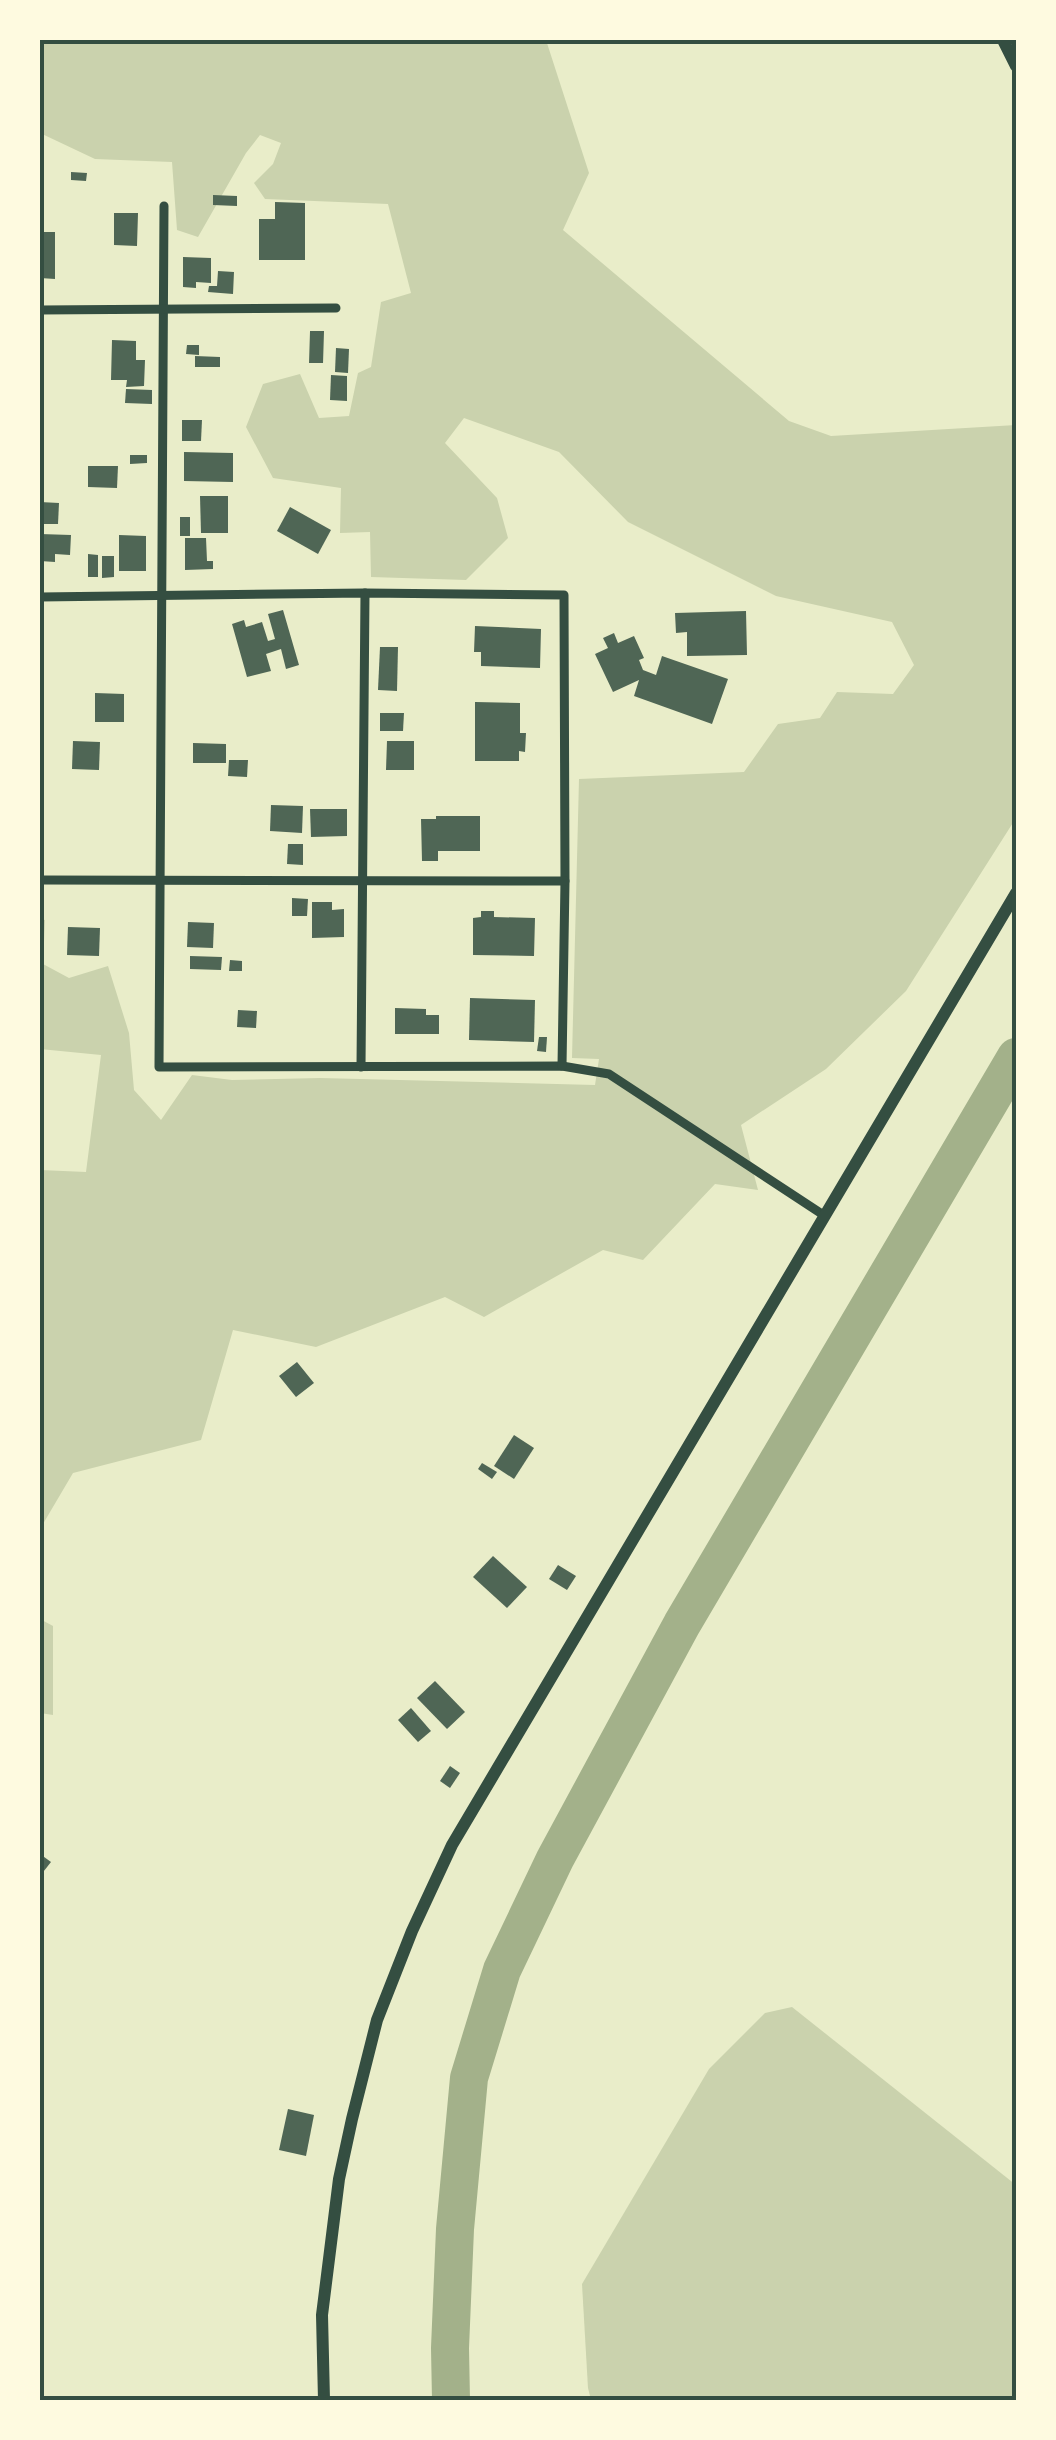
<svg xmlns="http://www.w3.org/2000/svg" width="1056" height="2440" font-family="'Work Sans',sans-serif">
<rect width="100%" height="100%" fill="#e9edc9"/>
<g fill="#cad2ad">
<path d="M46 40H546L589 173 563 230 789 421 831 436 1016 425V818L906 991 826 1069 741 1125 758 1190 715 1184 643 1260 603 1250 484 1317 445 1297 316 1347 233 1330 201 1440 73 1473 40 1529V1170L86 1172 101 1055 40 1049V919L45 920 43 964 69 978 108 966 129 1033 134 1090 161 1120 192 1075 232 1080 320 1078 595 1085 599 1059 572 1058 579 779 744 772 778 724 820 718 837 692 893 694 914 665 892 622 776 596 628 522 559 452 464 418 445 443 497 498 508 538 466 580 371 577 370 532 340 533 341 488 273 478 246 427 263 384 300 374 319 418 349 416 358 373 371 367 381 302 411 293 388 204 265 199 254 183 273 164 281 143 260 135 246 153 198 237 177 230 172 162 95 159 40 133V44H44Z"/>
<path d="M40 1619 53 1626V1715L40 1713Z"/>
<path d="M792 2007 1016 2185V2400H591L588 2388 582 2284 709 2069 765 2013Z"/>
</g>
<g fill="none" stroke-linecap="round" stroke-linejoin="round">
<path stroke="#a3b18a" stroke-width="38" d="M451 2400 450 2348 455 2229 469 2078 502 1970 555 1859 682 1624 1016 1057"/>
</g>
<g fill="#4f6655">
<path d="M71 172 87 173 86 181 71 180Z"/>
<path d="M213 195 237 196V206L213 205Z"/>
<path d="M275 202 305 203V260H259V219H275Z"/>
<path d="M114 213H138L137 246 114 245Z"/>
<path d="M40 232H55V279L40 278Z"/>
<path d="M183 257 211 258V283L196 282V288L183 287Z"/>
<path d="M218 271 234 272 233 294 208 292 209 286H217Z"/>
<path d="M310 331H324L323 363H309Z"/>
<path d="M112 340 136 341V360H145L144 386 126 387 127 380H111Z"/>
<path d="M187 345H199V355L186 354Z"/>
<path d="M336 348 349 349 348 373 335 372Z"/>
<path d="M195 356 220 357V367H195Z"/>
<path d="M331 375 347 376V401L330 400Z"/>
<path d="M126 389 152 390V404L125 403Z"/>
<path d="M182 420H202L201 441H182Z"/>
<path d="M184 452 233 453V482L184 481Z"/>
<path d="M130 455H147V463L130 464Z"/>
<path d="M88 466H118L117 488 88 487Z"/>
<path d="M200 496H228V533H201Z"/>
<path d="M40 502 59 503 58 524H40Z"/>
<path d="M290 507 331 530 318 554 277 531Z"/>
<rect x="180" y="517" width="10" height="19"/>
<path d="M40 534 71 535 70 555 55 554V562L40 561Z"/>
<path d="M119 535 146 536V571H119Z"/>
<path d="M185 538H206L207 561H213V569L185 570Z"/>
<path d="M88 554 98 555V577H88Z"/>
<path d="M102 556H114V577L102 578Z"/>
<path d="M283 610 299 665 286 669 281 649 266 654 271 671 247 677 232 624 244 620 246 627 262 622 268 641 275 639 268 614Z"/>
<path d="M746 611 747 655 687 656V632L676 633 675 613Z"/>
<path d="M475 626 541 629 540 668 481 666V652H474Z"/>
<path d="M614 633 618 643 634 636 644 658 639 660 643 670 656 675 662 656 728 679 712 724 634 696 639 680 613 692 595 654 608 648 603 638Z"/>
<path d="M380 647H398L397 691 378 690Z"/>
<path d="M95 693 124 694V722H95Z"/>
<path d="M475 702 520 703V733H526L525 752 519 751V761H475Z"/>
<path d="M380 713H404L403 731H380Z"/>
<path d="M73 741 100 742 99 770 72 769Z"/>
<path d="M387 741H414V770H386Z"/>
<path d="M193 743 226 744V763H193Z"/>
<path d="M229 760H248L247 777 228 776Z"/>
<path d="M271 805 303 806 302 833 270 831Z"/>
<path d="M310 809H347V836L311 837Z"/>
<path d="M436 816H480V851H438V861H422L421 819H436Z"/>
<path d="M288 844H303V865L287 864Z"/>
<path d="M292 898 308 899 307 916H292Z"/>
<path d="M312 902H332V910L344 909V937L312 938Z"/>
<path d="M481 911H494V917L535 918 534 956 473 955V918L481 917Z"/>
<path d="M188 922 214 923 213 948 187 947Z"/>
<path d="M68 927 100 928 99 956 67 955Z"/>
<path d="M190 956 222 957 221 970 190 969Z"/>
<path d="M230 960 242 961V971H229Z"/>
<path d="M470 998 535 1000 534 1042 469 1040Z"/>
<path d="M395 1008 426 1009V1015H439V1034H395Z"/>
<path d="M238 1010 257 1011 256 1028 237 1027Z"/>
<path d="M539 1037H547L546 1052 537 1051Z"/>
<path d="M297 1362 314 1383 296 1397 279 1376Z"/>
<path d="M514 1435 534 1448 514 1479 494 1466Z"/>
<path d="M482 1463 497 1472 492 1479 478 1469Z"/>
<path d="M493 1556 527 1587 507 1608 473 1577Z"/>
<path d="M558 1565 576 1576 567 1590 549 1579Z"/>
<path d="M435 1681 465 1712 447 1729 417 1698Z"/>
<path d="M411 1708 431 1731 418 1742 398 1720Z"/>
<path d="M450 1766 460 1773 450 1788 440 1781Z"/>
<path d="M40 1854 51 1862 40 1876Z"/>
<path d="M288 2109 314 2115 306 2156 279 2150Z"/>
</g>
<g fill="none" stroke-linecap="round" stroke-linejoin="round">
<g stroke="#344e41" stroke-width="9">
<path d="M164 206 159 1067 562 1066 609 1074 825 1216"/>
<path d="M40 310 336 308"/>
<path d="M40 597 365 593 564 595 565 881 562 1066"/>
<path d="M40 880 565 881"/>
<path d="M361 1067 365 593"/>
</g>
<g stroke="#344e41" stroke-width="12">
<path d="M1003 40 1016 66"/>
<path d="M324 2400 322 2315 339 2179 352 2119 377 2020 412 1931 452 1845 1016 893"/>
</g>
</g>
<rect width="1056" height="2440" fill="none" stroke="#fefae0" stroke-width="85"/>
<rect x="42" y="42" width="972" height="2356" fill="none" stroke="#344e41" stroke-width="4"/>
</svg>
